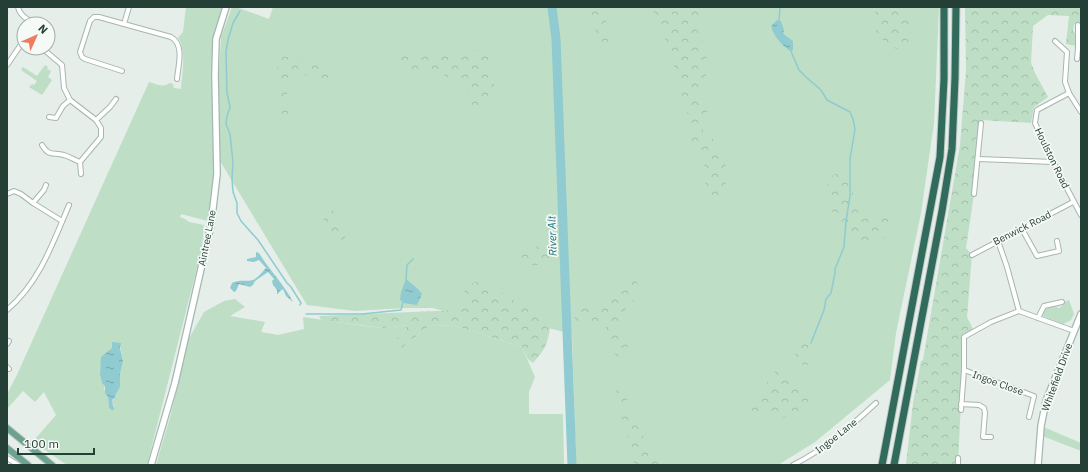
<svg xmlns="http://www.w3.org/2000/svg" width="1088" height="472" font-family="'IBM Plex Sans',sans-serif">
<defs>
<pattern id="forest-crowns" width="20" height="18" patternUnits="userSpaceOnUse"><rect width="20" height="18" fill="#bedec5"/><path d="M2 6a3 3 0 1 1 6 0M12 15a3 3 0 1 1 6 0" fill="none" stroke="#a3c0aa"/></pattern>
<pattern id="water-ripples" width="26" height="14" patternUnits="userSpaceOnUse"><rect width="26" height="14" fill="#8fcbd0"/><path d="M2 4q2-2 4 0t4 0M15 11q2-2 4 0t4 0" fill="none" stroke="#75a6aa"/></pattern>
</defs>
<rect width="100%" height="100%" fill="#e5eee9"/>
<g fill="#bedec5" fill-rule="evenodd">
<path d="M186 7H224L225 8 215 31 212 63 210 64 212 63 215 150 213 196 209 220 208 221 181 214 180 217 185 219 189 222 204 225 202 248 147 465H67L35 443 36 438 56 415 44 392 35 402 23 391 7 409V394L16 377 149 82C156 84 163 88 170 83L173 84 174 88 181 89C182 74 187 49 178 38L183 32ZM120 345 123 361 120 374V387L115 396 118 398 112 400 114 406 109 408 108 397 104 389 105 386 100 373V366L112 348Z"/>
<path d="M232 7H236L269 19 273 7H939L934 123 921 213 896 333 890 380 815 442 778 465H576L572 334 548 328 464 317 433 308H405L355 311 307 305 220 161 218 91 221 37Z"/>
<path d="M45 65 48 67 47 69 51 71 48 77 52 80 42 95 29 87 32 84 34 85 37 81 21 70 23 67 37 76Z"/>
<path d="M235 299 245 307 230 316 265 322 261 332 278 335 304 329 303 317 364 326 383 328 407 325 402 337 401 349 430 325 455 326 522 347 535 377 529 392V414H563L564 465H156L171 414 187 342 204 312 224 301Z"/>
<path d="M1069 300 1074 314 1071 320 1063 324 1043 316 1042 313C1046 307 1053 305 1059 308L1064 304V302Z"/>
<path d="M1041 426 1081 443V451L1040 435Z"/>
</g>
<g fill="url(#forest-crowns)">
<path d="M589 7H599L609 27 608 48 603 52 600 51 598 48V39Z"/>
<path d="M666 7H695C700 16 703 21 697 30 704 43 709 58 707 73 706 78 701 83 698 87L708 110 701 126 707 137H712L718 149 712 154 715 152C731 159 729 186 720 197 704 201 702 168 706 158L704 160C700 157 695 153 693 149 686 137 690 123 687 110 685 102 681 95 679 87 672 56 666 37 652 9L674 16Z"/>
<path d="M874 7H909L913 16 910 51 888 47 876 31V15Z"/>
<path d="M965 7H1081V22L1074 24 1073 32 1078 33 1076 46 1066 44 1069 16 1048 15 1033 26 1031 63 1035 73 1048 97 1034 107 1031 123 981 120 974 194 966 248 972 255 967 317 974 331 964 337 958 465H906L913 403 921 361 923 360 960 145 966 71Z"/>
<path d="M488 49C493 53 490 58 491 64 492 69 494 74 494 79 495 93 486 106 474 111L470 110 468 94C461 86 451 78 442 74 429 69 405 74 398 59L401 53 404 52 444 55Z"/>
<path d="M290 56C302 58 313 64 324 69 328 70 331 69 334 70 335 77 328 79 323 81L305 75H298L287 78 284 88 287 92V100L290 114 288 117 282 119 279 116 278 92 280 80 278 75 277 59 279 57Z"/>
<path d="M842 172 848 173 854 180C855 188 851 195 853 203 854 207 857 211 860 214 871 225 877 218 887 209L891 211C894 219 894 226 888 233 882 240 873 245 863 243 846 238 823 204 827 186 828 182 830 179 833 175Z"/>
<path d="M327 205 333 210 345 235V239L342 242H338L335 240 321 215 320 209Z"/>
<path d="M544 242 556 243 563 247V262C556 264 551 263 544 264 532 265 523 269 515 258V253L521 251H529Z"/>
<path d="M634 275C647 300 625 301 621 320 618 332 633 342 626 356L621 358C604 350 613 339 605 326L579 324 575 320 574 313C580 302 594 309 605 303 617 296 621 280 634 275Z"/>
<path d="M475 282 488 284 550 324C549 342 545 350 533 363L528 359 522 347 455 326 430 325 401 349 387 342V340L402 337 407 325 383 328 321 320 319 316 459 310 466 300 464 289Z"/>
<path d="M802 339 816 345 807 366 797 363C795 352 792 346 802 339Z"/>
<path d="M787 367 802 389 812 399 814 404 810 411 798 413 779 419 767 416 745 408 761 391 778 368Z"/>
<path d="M623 384 626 385 630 391 627 401 628 411 645 439 652 457 661 465H634L632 451 614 394 619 387Z"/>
</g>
<g fill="url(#water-ripples)">
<path d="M777 20 781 21 784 30 783 33 786 36 793 41V50L790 51C781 44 774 37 771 26Z"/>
<path d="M256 252 259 253C269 270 284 284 293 302L286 296 283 289 279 292 278 294H277V290L273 285 272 281 274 279 268 272 255 281 253 285 250 287 239 284 236 291 234 292 230 288 232 283C240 279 246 282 253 280 258 278 262 272 266 268L259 260 254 262 247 261V259L256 257Z"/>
<path d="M406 279 418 289 422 294 417 305 404 303 400 300 401 292Z"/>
<path d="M112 342 121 343 120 348 123 361 120 374V387L115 396 118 400 115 398 112 400 114 410H112L109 408 108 397 105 393V386L102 383 100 373 101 357 112 348Z"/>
</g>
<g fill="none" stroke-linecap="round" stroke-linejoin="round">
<g stroke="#8fcbd0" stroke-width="1.5">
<path d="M240 11 233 23 228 40 226 52 227 93 230 107 227 116 226 124 230 134 233 162 232 179 233 192 237 203V213L241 221 258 240 287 283 291 287 301 303 300 305"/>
<path d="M779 20 780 7"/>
<path d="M790 49 799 70 806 77 821 90 827 100 850 112 853 119 855 129 850 159V196L846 221 844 247 835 269V273L831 293 826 299 824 310 811 343"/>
<path d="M406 280 407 265 413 259"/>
<path d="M306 314H362L401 310 403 302"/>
</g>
<path stroke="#8fcbd0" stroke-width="9" d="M552 7 556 39 572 465"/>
<defs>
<g id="minor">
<path d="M18 7C20 16 28 20 36 24"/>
<path d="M124 24 171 37C185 45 178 66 177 79"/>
<path d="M1078 25V49H1081"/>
<path d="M1055 41 1067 52 1065 82 1069 93 1081 112"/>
<path d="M42 48 62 65 64 88 70 100 96 120 101 128V137L80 162 81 174"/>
<path d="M1077 59 1078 49"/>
<path d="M7 65 22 43"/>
<path d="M122 71 85 59 82 57 80 52 90 21 94 17H99L124 24 129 7"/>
<path d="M1069 93 1037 110 1035 123 1053 162 1081 215"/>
<path d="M49 117 56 118 63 106 70 100"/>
<path d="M96 120 110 107 116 99"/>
<path d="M42 145C49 157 53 152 64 155 70 157 75 160 80 162"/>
<path d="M978 159 1053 162"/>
<path d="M7 194 14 191 21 194 33 203 62 221"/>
<path d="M974 194 981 123"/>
<path d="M33 203 44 190 46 185"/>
<path d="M1022 229 1037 256 1059 251 1057 241"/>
<path d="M998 241 1007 267 1019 311"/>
<path d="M972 255 1073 202"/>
<path d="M7 310C39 283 53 243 69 205"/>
<path d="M1038 318 1044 306 1062 302"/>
<path d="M7 344 9 341"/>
<path d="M7 367 9 369"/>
<path d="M964 370 1034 396 1029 417"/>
<path d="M961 404 979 405 984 408 985 413 983 437H991"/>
<path d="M961 410 964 370V337L991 322 1019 311 1074 331"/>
<path d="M7 458 18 465"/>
<path d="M793 465C825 449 850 427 876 403"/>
<path d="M958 465V458"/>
</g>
<g id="secondary">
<path d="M151 465 175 383 211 225 217 174 215 75 216 39 226 7"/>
<path d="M1038 465 1041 426 1046 401 1081 314"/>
</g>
<g id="primary">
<path d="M7 428 52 465"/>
<path d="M7 448 28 465"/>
</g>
<g id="motorway">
<path d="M882 465 940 157 944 79V7"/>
<path d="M894 465 942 211 952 149 955 78 956 7"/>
</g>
</defs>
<use href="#minor" stroke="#a7b6b0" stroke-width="6"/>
<use href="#secondary" stroke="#a3b9b0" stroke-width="8"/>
<use href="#primary" stroke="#c2c9c7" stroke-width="8"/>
<use href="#motorway" stroke="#c2c9c7" stroke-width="9"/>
<use href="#minor" stroke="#fff" stroke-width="4"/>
<use href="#secondary" stroke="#fff" stroke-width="5.5"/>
<use href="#primary" stroke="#6ba290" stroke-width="6"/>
<use href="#motorway" stroke="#316b5b" stroke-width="7"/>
</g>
<g text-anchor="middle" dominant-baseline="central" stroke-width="3.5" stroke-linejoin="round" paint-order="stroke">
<g font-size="10" fill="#243f36" stroke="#f5faf7">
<text transform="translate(1052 158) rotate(64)">Houlston Road</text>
<text transform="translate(1022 228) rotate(-27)">Benwick Road</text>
<text transform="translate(207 238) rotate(-79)">Aintree Lane</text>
<text transform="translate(1057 377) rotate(-70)">Whitefield Drive</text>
<text transform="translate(998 383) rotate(20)">Ingoe Close</text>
<text transform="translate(836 436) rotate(-38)">Ingoe Lane</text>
</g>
<g font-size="11" font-style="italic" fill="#1f717a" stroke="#f5faf7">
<text transform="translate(552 236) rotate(-92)">River Alt</text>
</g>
</g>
<rect width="1088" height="472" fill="none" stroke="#243f36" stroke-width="16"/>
<g transform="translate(36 36) rotate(45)"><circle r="19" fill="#f5faf7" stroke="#a1afaa"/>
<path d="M0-3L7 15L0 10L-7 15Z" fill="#ee7b62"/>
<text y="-6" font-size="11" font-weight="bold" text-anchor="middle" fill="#243f36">N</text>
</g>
<path d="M18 448v6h76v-6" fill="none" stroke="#243f36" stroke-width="2"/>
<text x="24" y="448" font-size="12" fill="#243f36" stroke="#f5faf7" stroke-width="3" paint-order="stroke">100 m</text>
</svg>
